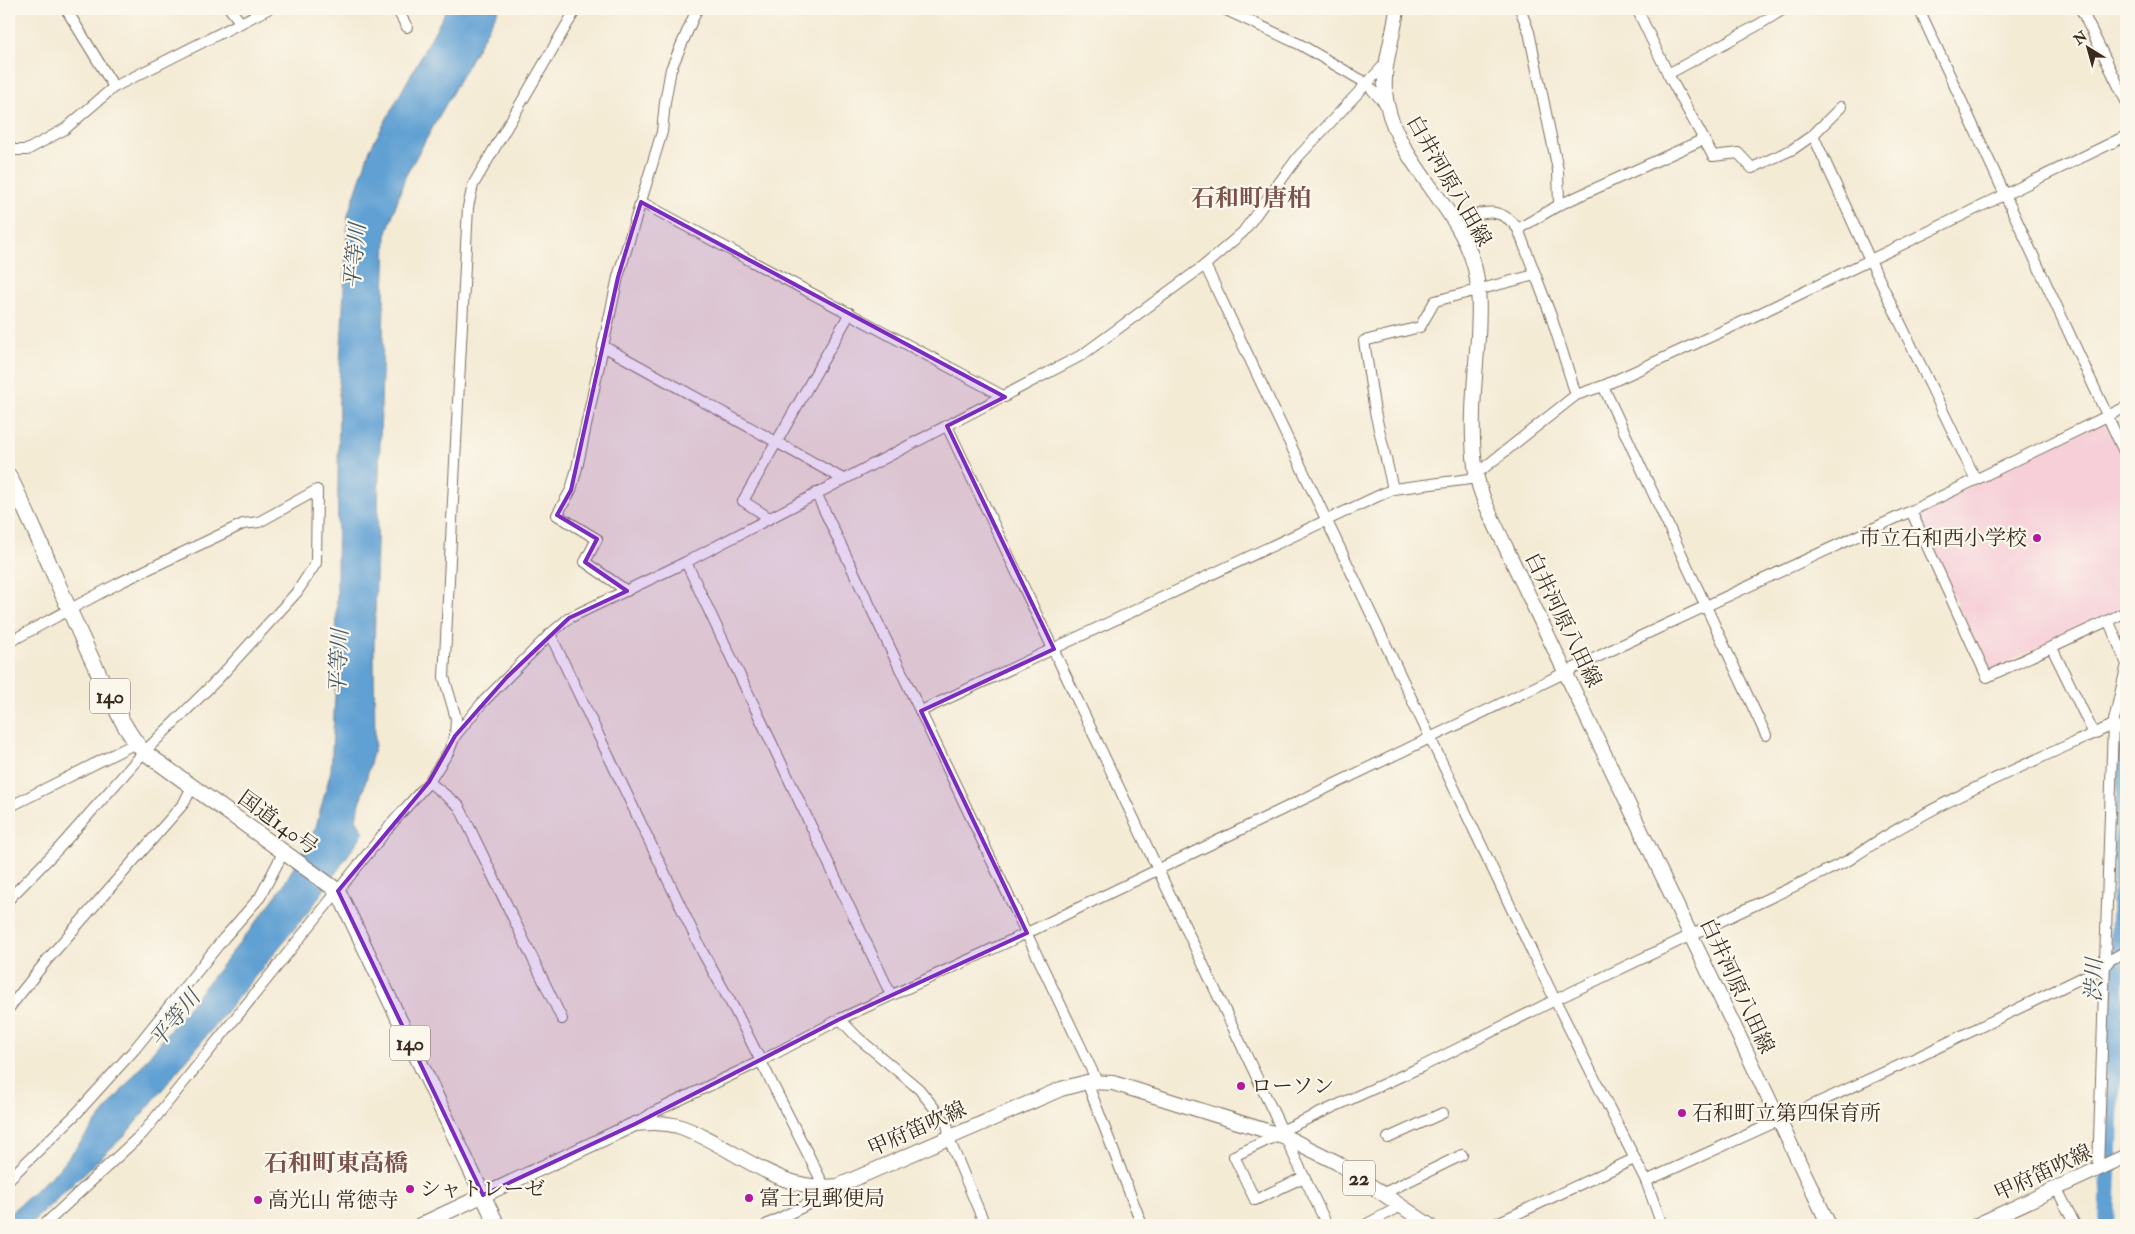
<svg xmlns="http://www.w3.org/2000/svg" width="2135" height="1234" font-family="'IM FELL Double Pica','Noto Serif JP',serif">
<rect width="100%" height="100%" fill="#fbf7ec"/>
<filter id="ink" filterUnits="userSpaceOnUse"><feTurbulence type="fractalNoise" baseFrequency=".02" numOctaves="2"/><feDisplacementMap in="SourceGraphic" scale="10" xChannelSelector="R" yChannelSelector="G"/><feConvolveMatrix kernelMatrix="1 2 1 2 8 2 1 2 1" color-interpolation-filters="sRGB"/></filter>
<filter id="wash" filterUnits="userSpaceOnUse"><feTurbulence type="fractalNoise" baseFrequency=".0096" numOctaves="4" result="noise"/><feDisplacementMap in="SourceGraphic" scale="20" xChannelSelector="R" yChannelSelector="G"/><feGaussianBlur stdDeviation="1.12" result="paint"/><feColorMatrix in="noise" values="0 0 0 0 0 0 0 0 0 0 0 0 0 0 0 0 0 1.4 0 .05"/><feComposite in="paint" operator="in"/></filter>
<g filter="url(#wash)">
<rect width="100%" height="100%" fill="#f4ebd5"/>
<path fill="#f6cfd8" d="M2101 423 2107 425 2126 467V607L1993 669 1986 667 1917 515 1920 510Z"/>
<path fill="#61a0d3" stroke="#4e6578" d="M447 9H499L405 177 386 236 374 649 375 745 356 819 364 832 312 907 125 1135 29 1225H9V1214L59 1169 258 920 283 886 316 827 331 770 336 677 339 383 348 215 370 149Z"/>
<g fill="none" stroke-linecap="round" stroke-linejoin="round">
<path stroke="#61a0d3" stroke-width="16" d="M2107 1225 2126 736"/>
</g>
</g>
<g filter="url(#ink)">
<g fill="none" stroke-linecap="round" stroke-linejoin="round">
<defs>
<g id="minor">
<path d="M66 9 114 87"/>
<path d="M230 9 241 23"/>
<path d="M397 9 407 27"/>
<path d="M1224 9 1301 45 1366 83 1388 107"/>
<path d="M1520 9 1529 32 1558 170 1559 205"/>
<path d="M1637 9 1668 74 1713 156 1738 153 1752 168 1793 149 1813 135 1841 107"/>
<path d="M1919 9 2126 456"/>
<path d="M2081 9 2126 101"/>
<path d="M1668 74 1758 25 1784 9"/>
<path d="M1813 135 1870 260 1976 480"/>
<path d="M9 147 14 150H27L65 129 114 87 268 9"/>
<path d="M641 202 1005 397"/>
<path d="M1454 223C1479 213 1499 203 1518 229L1551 316 1576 395"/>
<path d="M1518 229 1559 205 1702 140"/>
<path d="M1205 265 1555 1000 1646 1181 1662 1225"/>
<path d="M603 346 843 479"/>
<path d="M1603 386 1766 735"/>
<path d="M947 426 1327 1225"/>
<path d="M1393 489 1375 412 1364 341 1420 327 1435 301 1535 275"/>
<path d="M816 493 1097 1081"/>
<path d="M1911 511 1987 677 2126 612"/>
<path d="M768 517 743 501 850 313"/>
<path d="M686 562 891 995"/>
<path d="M627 591 585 562 597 539 557 515 571 490 577 468 618 277 662 132 665 102 671 69 697 9"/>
<path d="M2109 622 2126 662"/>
<path d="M550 634 703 953 736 1012 825 1188V1196L766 1225"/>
<path d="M9 642 119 583 243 524 259 522 317 490 316 563 297 592 218 679 144 752 60 847 9 899"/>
<path d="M2052 648 2094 734"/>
<path d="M921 711 1393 489 1470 479 1576 395 1603 386 1738 324 2126 136"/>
<path d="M2113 725 2126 732"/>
<path d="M455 736 456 718 444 677 468 207 473 185 576 9"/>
<path d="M429 782 459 806 562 1019"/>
<path d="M9 807 136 743"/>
<path d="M9 1008 47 960 184 803 192 787"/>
<path d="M840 1019 857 1037 919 1089 947 1124 951 1144 985 1225"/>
<path d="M1087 1082 1142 1225"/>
<path d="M636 1124 652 1113 761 1061 840 1019 1027 933 1622 645 1911 511 2126 407"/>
<path d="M1283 1130 1421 1067 1555 1000 1849 860C1930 804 2023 766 2113 725"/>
<path d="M1278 1135 1234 1156 1255 1200 1304 1177"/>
<path d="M1388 1138 1443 1113"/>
<path d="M2098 1169 2113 725 2126 668"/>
<path d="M9 1179 77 1113 134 1050 224 938 260 897 283 853"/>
<path d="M1646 1181 1918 1057 2104 967 2110 960 2126 951"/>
<path d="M2057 1189 2075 1225"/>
<path d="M1382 1194 1462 1155"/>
<path d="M44 1225 143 1133 394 821 429 782 449 751 455 736 482 703 550 634 569 618 686 562 1082 355 1205 265 1243 232 1298 157 1386 63"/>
<path d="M1365 1225 1401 1206"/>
<path d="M1493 1225 1634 1159"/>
</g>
<g id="major">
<path d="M1397 9C1394 36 1383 63 1385 91 1391 160 1460 204 1475 269 1480 291 1479 314 1478 337 1475 381 1469 428 1476 473 1481 500 1496 525 1507 550L1829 1225"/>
<path d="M420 1225 635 1124C650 1123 664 1122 678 1126 732 1144 777 1194 838 1186L1061 1089 1087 1082 1113 1083 1286 1137 1336 1162 1429 1225"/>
<path d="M1977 1225 2126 1156"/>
</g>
<path id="highway" d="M9 476C43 543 68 613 102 680 114 704 125 732 144 752L338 891 497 1225"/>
</defs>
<use href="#minor" stroke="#7c6e5e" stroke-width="12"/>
<use href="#major" stroke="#7c6e5e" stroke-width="16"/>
<use href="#highway" stroke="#7c6e5e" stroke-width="17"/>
<use href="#minor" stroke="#fff" stroke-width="10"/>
<use href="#major" stroke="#fff" stroke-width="14"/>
<use href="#highway" stroke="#fff" stroke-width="15"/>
</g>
</g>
<path fill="#7b2cbf" fill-opacity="0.2" stroke="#7b2cbf" stroke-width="4" stroke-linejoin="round" d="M641 202 1005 397 947 426 1054 649 921 711 1027 933 840 1019 635 1124 483 1195 338 891 429 782 455 736 507 677 569 618 627 591 585 562 597 539 557 515 571 490 618 277Z"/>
<g fill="#b5179e" stroke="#fbf7ec" stroke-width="2">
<circle cx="2037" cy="538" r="5"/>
<circle cx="1241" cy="1086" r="5"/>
<circle cx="1682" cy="1113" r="5"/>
<circle cx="410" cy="1189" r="5"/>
<circle cx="749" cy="1198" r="5"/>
<circle cx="258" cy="1200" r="5"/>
</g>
<g text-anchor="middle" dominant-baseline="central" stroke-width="4.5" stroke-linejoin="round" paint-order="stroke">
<g fill="#fbf7ec" stroke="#75685c" stroke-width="1">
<rect x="90" y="678.5" width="40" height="35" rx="4"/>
<rect x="390" y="1025.5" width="40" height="35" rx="4"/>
<rect x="1343" y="1160.5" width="32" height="35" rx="4"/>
</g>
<g font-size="20" font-weight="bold" fill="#3b2a1e">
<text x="110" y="696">140</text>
<text x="410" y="1043">140</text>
<text x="1359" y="1178">22</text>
</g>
<g font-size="21" fill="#3b2a1e" stroke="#fbf7ec">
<text transform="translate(1449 181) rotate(60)">白井河原八田線</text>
<text transform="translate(1563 620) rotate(64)">白井河原八田線</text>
<text transform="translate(278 823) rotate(36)">国道140号</text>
<text transform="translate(1737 986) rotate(65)">白井河原八田線</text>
<text transform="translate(917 1129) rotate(-24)">甲府笛吹線</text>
<text transform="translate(2043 1173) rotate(-25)">甲府笛吹線</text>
</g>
<g font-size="21" fill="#3b2a1e" stroke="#fbf7ec" text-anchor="start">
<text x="2027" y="538" text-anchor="end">市立石和西小学校</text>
<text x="1251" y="1086">ローソン</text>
<text x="1692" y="1113">石和町立第四保育所</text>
<text x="420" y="1189">シャトレーゼ</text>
<text x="759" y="1198">富士見郵便局</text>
<text x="268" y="1200">高光山 常徳寺</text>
</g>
<g font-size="22" font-style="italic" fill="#4a5966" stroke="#fbf7ec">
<text transform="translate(355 256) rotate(-85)">平等川</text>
<text transform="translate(339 662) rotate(-88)">平等川</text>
<text transform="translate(2094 980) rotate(-88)">渋川</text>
<text transform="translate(175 1019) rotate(-51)">平等川</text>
</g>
<g font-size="24" font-weight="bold" fill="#7a5249" stroke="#fbf7ec">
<text x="1251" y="198">石和町唐柏</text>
<text x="336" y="1163">石和町東高橋</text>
</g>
</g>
<rect width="2135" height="1234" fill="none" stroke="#fbf7ec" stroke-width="30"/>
<g transform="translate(2088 48) rotate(323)" stroke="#fbf7ec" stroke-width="4" paint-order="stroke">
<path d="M0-4L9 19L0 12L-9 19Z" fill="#3b2a1e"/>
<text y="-8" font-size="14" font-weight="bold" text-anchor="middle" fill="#3b2a1e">N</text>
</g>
</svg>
